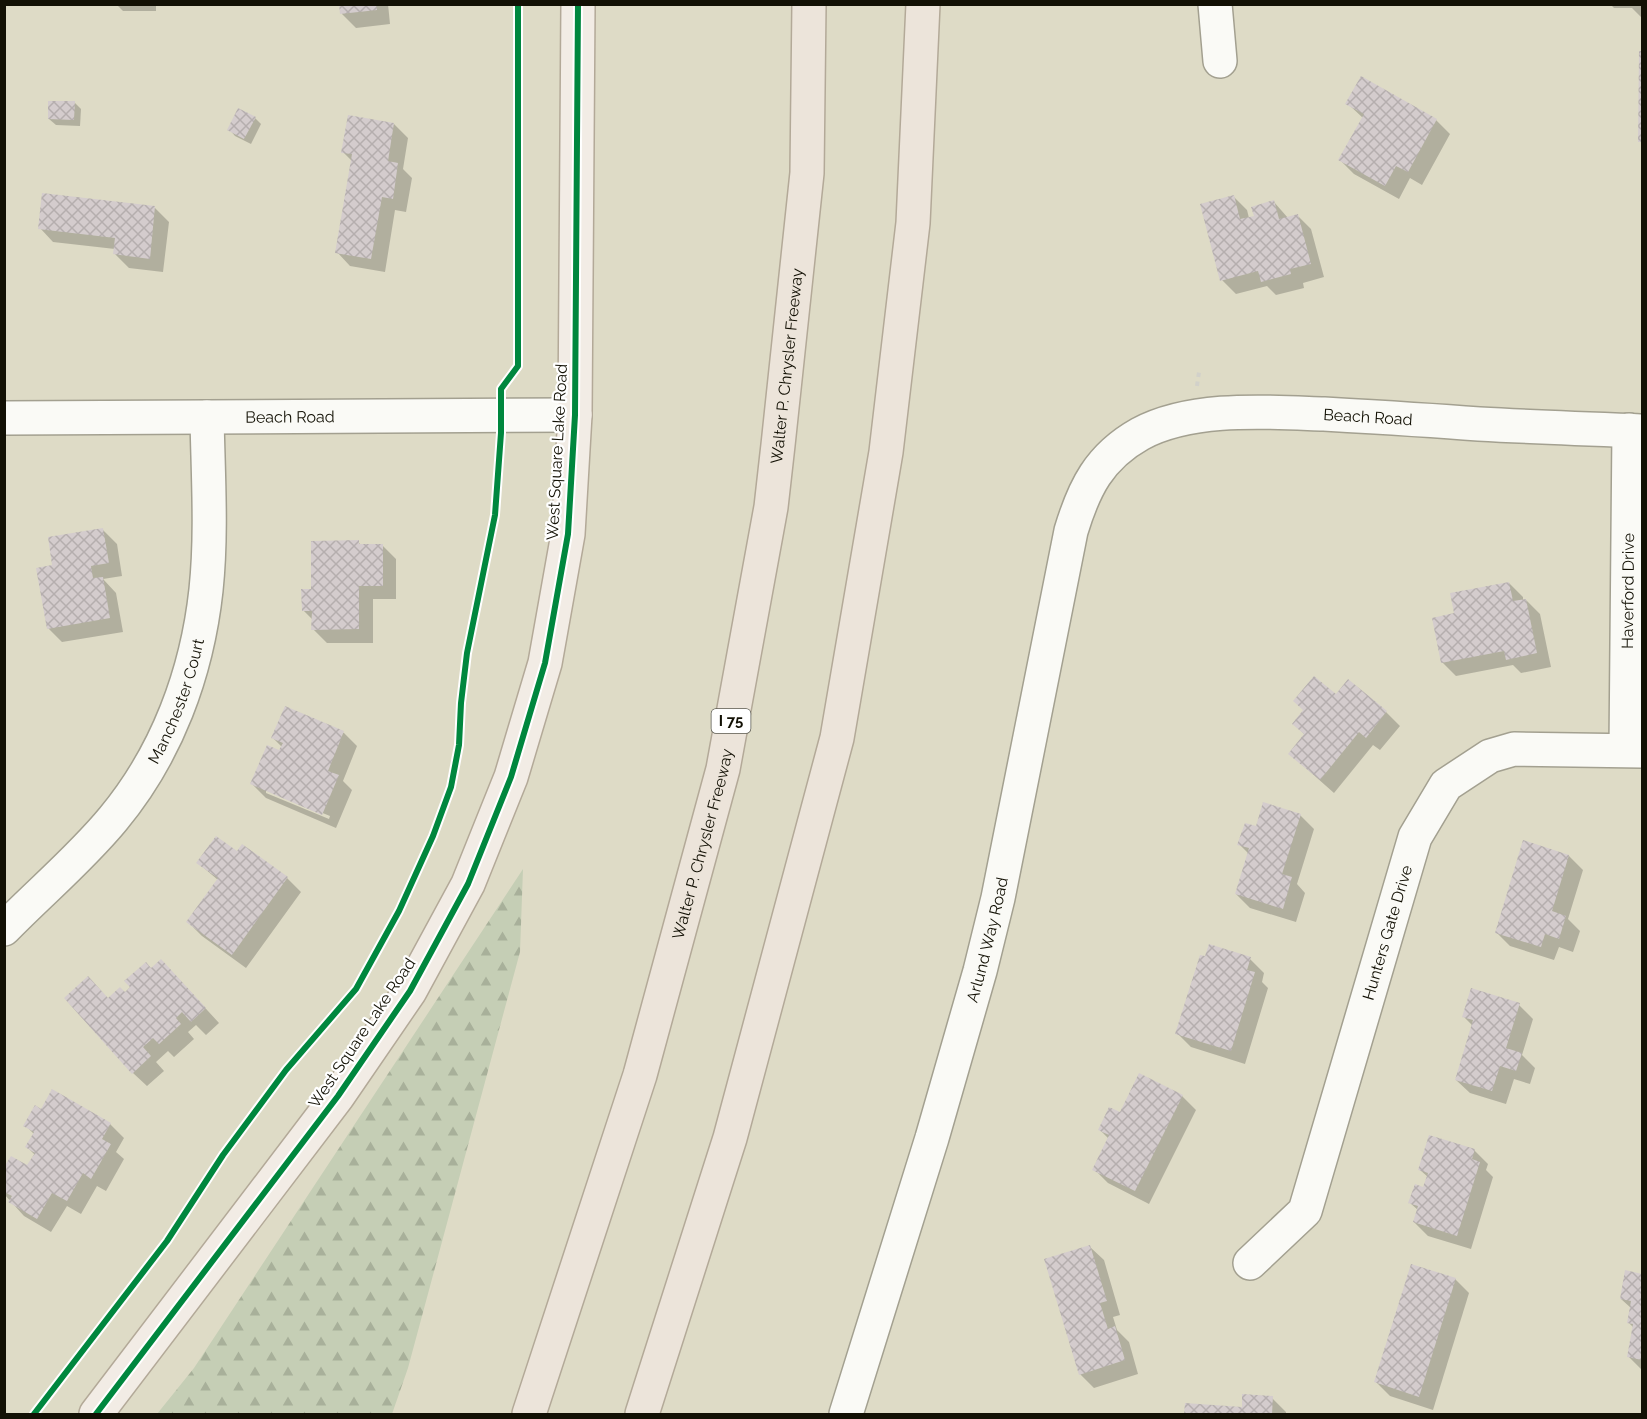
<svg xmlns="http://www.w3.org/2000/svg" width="1647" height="1419" font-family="Raleway,sans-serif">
<defs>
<pattern id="forest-firs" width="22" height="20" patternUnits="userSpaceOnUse" patternTransform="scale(1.5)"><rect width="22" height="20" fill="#c5ceb5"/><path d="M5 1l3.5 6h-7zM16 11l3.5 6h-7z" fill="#a8b09a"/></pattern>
<pattern id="building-cross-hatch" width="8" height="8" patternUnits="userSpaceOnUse" patternTransform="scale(1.5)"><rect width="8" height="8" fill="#d4cccd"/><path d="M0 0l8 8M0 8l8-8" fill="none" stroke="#b5aeae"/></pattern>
</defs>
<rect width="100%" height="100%" fill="#dedbc6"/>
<path fill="url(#forest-firs)" d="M523 869 520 952 408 1368 392 1414H157L194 1368Z"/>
<g fill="#0003" fill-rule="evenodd">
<path d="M116 4H156V11H123Z"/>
<path d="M341 4H388L390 24 356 28 342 14Z"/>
<path d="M1610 4H1642V18L1632 8H1614Z"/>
<path d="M1641 52H1642V144L1640 141Z"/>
<path d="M1361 78 1436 120 1450 134 1422 185 1410 178 1399 199 1354 174 1340 160 1363 118 1347 103Z"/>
<path d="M74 102 81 109 80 126 56 125 49 119Z"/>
<path d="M255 118 261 124 251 144 235 136 229 129Z"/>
<path d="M394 124 408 138 403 169 412 178 406 212 395 210 385 272 350 266 337 252 352 161 343 152Z"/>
<path d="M1233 196 1247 210 1249 218 1256 217 1274 202 1288 218 1297 215 1311 229 1324 277 1303 283 1304 288 1276 295 1267 286 1236 294 1222 280Z"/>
<path d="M155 208 169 222 163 272 129 268 115 254V249L53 242 40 228Z"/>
<path d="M103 530 117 544 122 576 103 579 116 593 123 632 62 642 48 628 54 566Z"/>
<path d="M358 542 362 546 382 545 396 559V599H373V643H327L313 629V620L303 610Z"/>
<path d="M1509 583 1523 597V601L1526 600 1540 614 1551 667 1521 673 1513 665 1456 676 1442 662 1456 614Z"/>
<path d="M1336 696 1386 712 1400 726 1380 750 1373 745 1334 793 1290 754 1305 735 1294 724 1304 710Z"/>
<path d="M286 708 344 733 357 746 343 781 352 790 336 828 266 798 252 784 280 752 282 747 273 738ZM266 790 330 816 329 819 266 793Z"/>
<path d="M1300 815 1314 829 1297 884 1305 893 1296 922 1250 908 1236 894 1249 854 1239 844 1257 828Z"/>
<path d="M1524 842 1569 856 1583 870 1568 919 1580 931 1573 952 1559 947 1554 960 1510 946 1496 932Z"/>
<path d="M238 853 287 878 301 892 246 968 202 936 188 922 218 880 198 863Z"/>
<path d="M1250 959 1264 973 1262 982 1268 988 1245 1064 1191 1047 1177 1033Z"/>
<path d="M152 970 175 975 219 1023 206 1035 196 1025 188 1032 194 1039 174 1057 168 1051 156 1062 164 1071 147 1086 133 1073 108 1000 125 994Z"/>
<path d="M1519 1005 1533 1019 1522 1055 1535 1068 1530 1084 1514 1079 1506 1104 1470 1093 1456 1080 1473 1026 1464 1017Z"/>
<path d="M1182 1096 1196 1110 1149 1204 1108 1183 1094 1169 1109 1139 1100 1130 1120 1114Z"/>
<path d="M42 1111 110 1124 124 1138 116 1152 124 1159 106 1191 97 1186 81 1214 67 1206 51 1232 24 1216 4 1194V1170L28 1167 35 1155 27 1147 34 1134 25 1125Z"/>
<path d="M1474 1150 1488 1164 1486 1170 1493 1177 1471 1249 1428 1236 1414 1222 1418 1210 1410 1203 1424 1189 1428 1177 1420 1170Z"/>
<path d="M1090 1247 1104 1260 1120 1315 1113 1317 1117 1330 1129 1342 1138 1374 1094 1388 1080 1374Z"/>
<path d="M1626 1272 1642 1275V1370L1629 1357 1634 1328 1628 1322 1631 1308 1621 1299Z"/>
<path d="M1455 1279 1469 1293 1433 1410 1390 1396 1376 1382Z"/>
<path d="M1272 1398 1286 1412V1414H1185L1186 1404 1243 1408Z"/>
</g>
<g fill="url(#building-cross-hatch)">
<path d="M339 4H376L377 10 340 14Z"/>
<path d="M1639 51H1642V142H1638Z"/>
<path d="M1361 76 1437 119 1408 172 1396 166 1385 186 1338 160 1364 114 1345 104Z"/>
<path d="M48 101H75L74 120 48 119Z"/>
<path d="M238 108 256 117 244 139 227 130Z"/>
<path d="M348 115 394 123 388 161 398 163 393 199 382 197 371 259 335 253 352 154 341 153Z"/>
<path d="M42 193 155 206 150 259 113 254 115 238 38 229Z"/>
<path d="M1234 195 1240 219 1254 216 1251 207 1274 200 1279 219 1298 214 1311 264 1290 269 1291 274 1261 282 1258 271 1220 281 1200 204Z"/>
<path d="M103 528 109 563 91 566 93 578 103 577 110 618 47 629 36 568 52 565 48 537Z"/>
<path d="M359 540V544H383V586H359V629L311 630 312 611H302L301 589H311V541Z"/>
<path d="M1509 582 1513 601 1526 599 1537 653 1506 660 1504 651 1441 663 1432 618 1454 613 1450 593Z"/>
<path d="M1314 676 1336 694 1348 679 1387 711 1366 738 1359 732 1320 780 1288 754 1304 734 1292 724 1303 710 1293 701Z"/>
<path d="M285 706 344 731 328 771 339 775 322 815 250 784 267 745 279 750 283 743 271 738Z"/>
<path d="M1263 802 1301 814 1282 874 1292 877 1283 909 1235 894 1249 848 1237 845 1245 823 1256 826Z"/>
<path d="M216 836 237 851 242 844 288 877 232 955 186 922 218 878 196 863Z"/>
<path d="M1523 840 1569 855 1552 911 1566 916 1559 939 1545 934 1541 947 1495 933Z"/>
<path d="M1209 944 1251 957 1247 970 1255 972 1231 1051 1175 1034 1200 955 1205 956Z"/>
<path d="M161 959 206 1008 191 1022 182 1012 176 1018 181 1024 159 1044 153 1038 143 1047 151 1056 132 1074 64 998 88 976 108 998 120 987 125 992 130 987 124 981 146 962 151 968Z"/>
<path d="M1471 988 1520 1003 1506 1048 1522 1053 1516 1071 1500 1066 1492 1091 1455 1080 1473 1020 1462 1017Z"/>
<path d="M1139 1073 1183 1095 1135 1191 1092 1170 1109 1135 1098 1130 1109 1107 1120 1112Z"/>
<path d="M52 1089 111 1123 102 1139 111 1144 91 1179 83 1173 67 1201 52 1193 37 1219 8 1202 12 1196 4 1192V1167L11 1156 27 1165 35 1153 25 1147 34 1132 23 1126 35 1105 41 1109Z"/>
<path d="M1429 1135 1475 1149 1472 1159 1480 1162 1457 1236 1413 1222 1418 1206 1408 1203 1415 1184 1423 1187 1428 1173 1418 1170Z"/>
<path d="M1090 1245 1107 1301 1100 1303 1108 1329 1115 1326 1125 1360 1079 1375 1044 1259Z"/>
<path d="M1411 1264 1456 1278 1419 1397 1374 1382Z"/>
<path d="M1625 1270 1642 1274V1360L1627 1357 1633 1324 1627 1323 1631 1301 1620 1299Z"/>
<path d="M1242 1394 1273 1396 1272 1414H1184L1185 1403 1242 1407Z"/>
</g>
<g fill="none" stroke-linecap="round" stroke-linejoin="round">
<defs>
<g id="minor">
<path d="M1215 4 1220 61"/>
<path id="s1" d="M4 418 575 415"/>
<path id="s2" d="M1626 750 1629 430"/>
<path id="s3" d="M4 929C40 892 80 859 113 819 167 754 197 673 206 590 212 533 208 474 207 417"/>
<path id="s4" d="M1250 1263 1305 1211 1415 837 1446 785 1490 756 1514 749 1642 751"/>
<path id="s5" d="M846 1414 932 1138 980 971 998 898 1071 531C1084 488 1099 457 1140 434 1192 406 1267 412 1324 414 1376 417 1427 420 1479 424 1533 427 1588 429 1642 431"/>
</g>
<path id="major" d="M96 1414 338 1096 410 991 468 884 511 777 545 663 568 534 575 415 578 4"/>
<g id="highway">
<path id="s6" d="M529 1414 640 1075 723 769 771 507 778 445 807 173 809 4"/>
<path d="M642 1414 730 1138 837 738 886 452 913 223 923 4"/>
</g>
</defs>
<use href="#minor" stroke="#a3a090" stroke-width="36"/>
<use href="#major" stroke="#b3a998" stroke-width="36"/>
<use href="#highway" stroke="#b3a998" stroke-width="36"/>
<path stroke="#d2d1ca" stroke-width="4" stroke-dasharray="4.5 4.5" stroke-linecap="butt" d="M1197 386 1199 372"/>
<use href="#minor" stroke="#fafaf6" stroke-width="33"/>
<use href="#major" stroke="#f2ece5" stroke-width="33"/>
<use href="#highway" stroke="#ece4da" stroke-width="33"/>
<defs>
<g id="cycleway">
<path d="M34 1414 167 1241 223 1155 286 1070 356 989 399 911 433 836 451 787 459 745 461 703 467 653 495 515 501 433V389L518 366V4"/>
<path d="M96 1414 338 1096 410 991 468 884 511 777 545 663 568 534 575 415 578 4"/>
</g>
</defs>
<use href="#cycleway" stroke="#fff" stroke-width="10"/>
<use href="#cycleway" stroke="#00873e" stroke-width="6"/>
</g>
<g text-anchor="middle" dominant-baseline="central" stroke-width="4.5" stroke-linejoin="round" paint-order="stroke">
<rect fill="#fff" stroke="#59584f" stroke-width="1.5" x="711.5" y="709" width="39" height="24" rx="4.5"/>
<g font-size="15" font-weight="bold" fill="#121004">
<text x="731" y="721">I 75</text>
</g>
<g font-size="16" fill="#121004" stroke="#fff">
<text stroke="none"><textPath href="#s6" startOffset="1082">Walter P. Chrysler Freeway</textPath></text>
<text stroke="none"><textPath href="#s1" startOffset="286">Beach Road</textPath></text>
<text stroke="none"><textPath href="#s5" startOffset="1266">Beach Road</textPath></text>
<text transform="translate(557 452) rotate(-87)">West Square Lake Road</text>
<text stroke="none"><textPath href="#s2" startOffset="159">Haverford Drive</textPath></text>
<text stroke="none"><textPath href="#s3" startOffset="290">Manchester Court</textPath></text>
<text stroke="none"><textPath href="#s6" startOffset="596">Walter P. Chrysler Freeway</textPath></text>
<text stroke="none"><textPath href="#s4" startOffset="366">Hunters Gate Drive</textPath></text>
<text stroke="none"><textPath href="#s5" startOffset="495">Arlund Way Road</textPath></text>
<text transform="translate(362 1033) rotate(-56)">West Square Lake Road</text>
</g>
</g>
<rect width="1647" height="1419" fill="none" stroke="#121004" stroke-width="12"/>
</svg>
